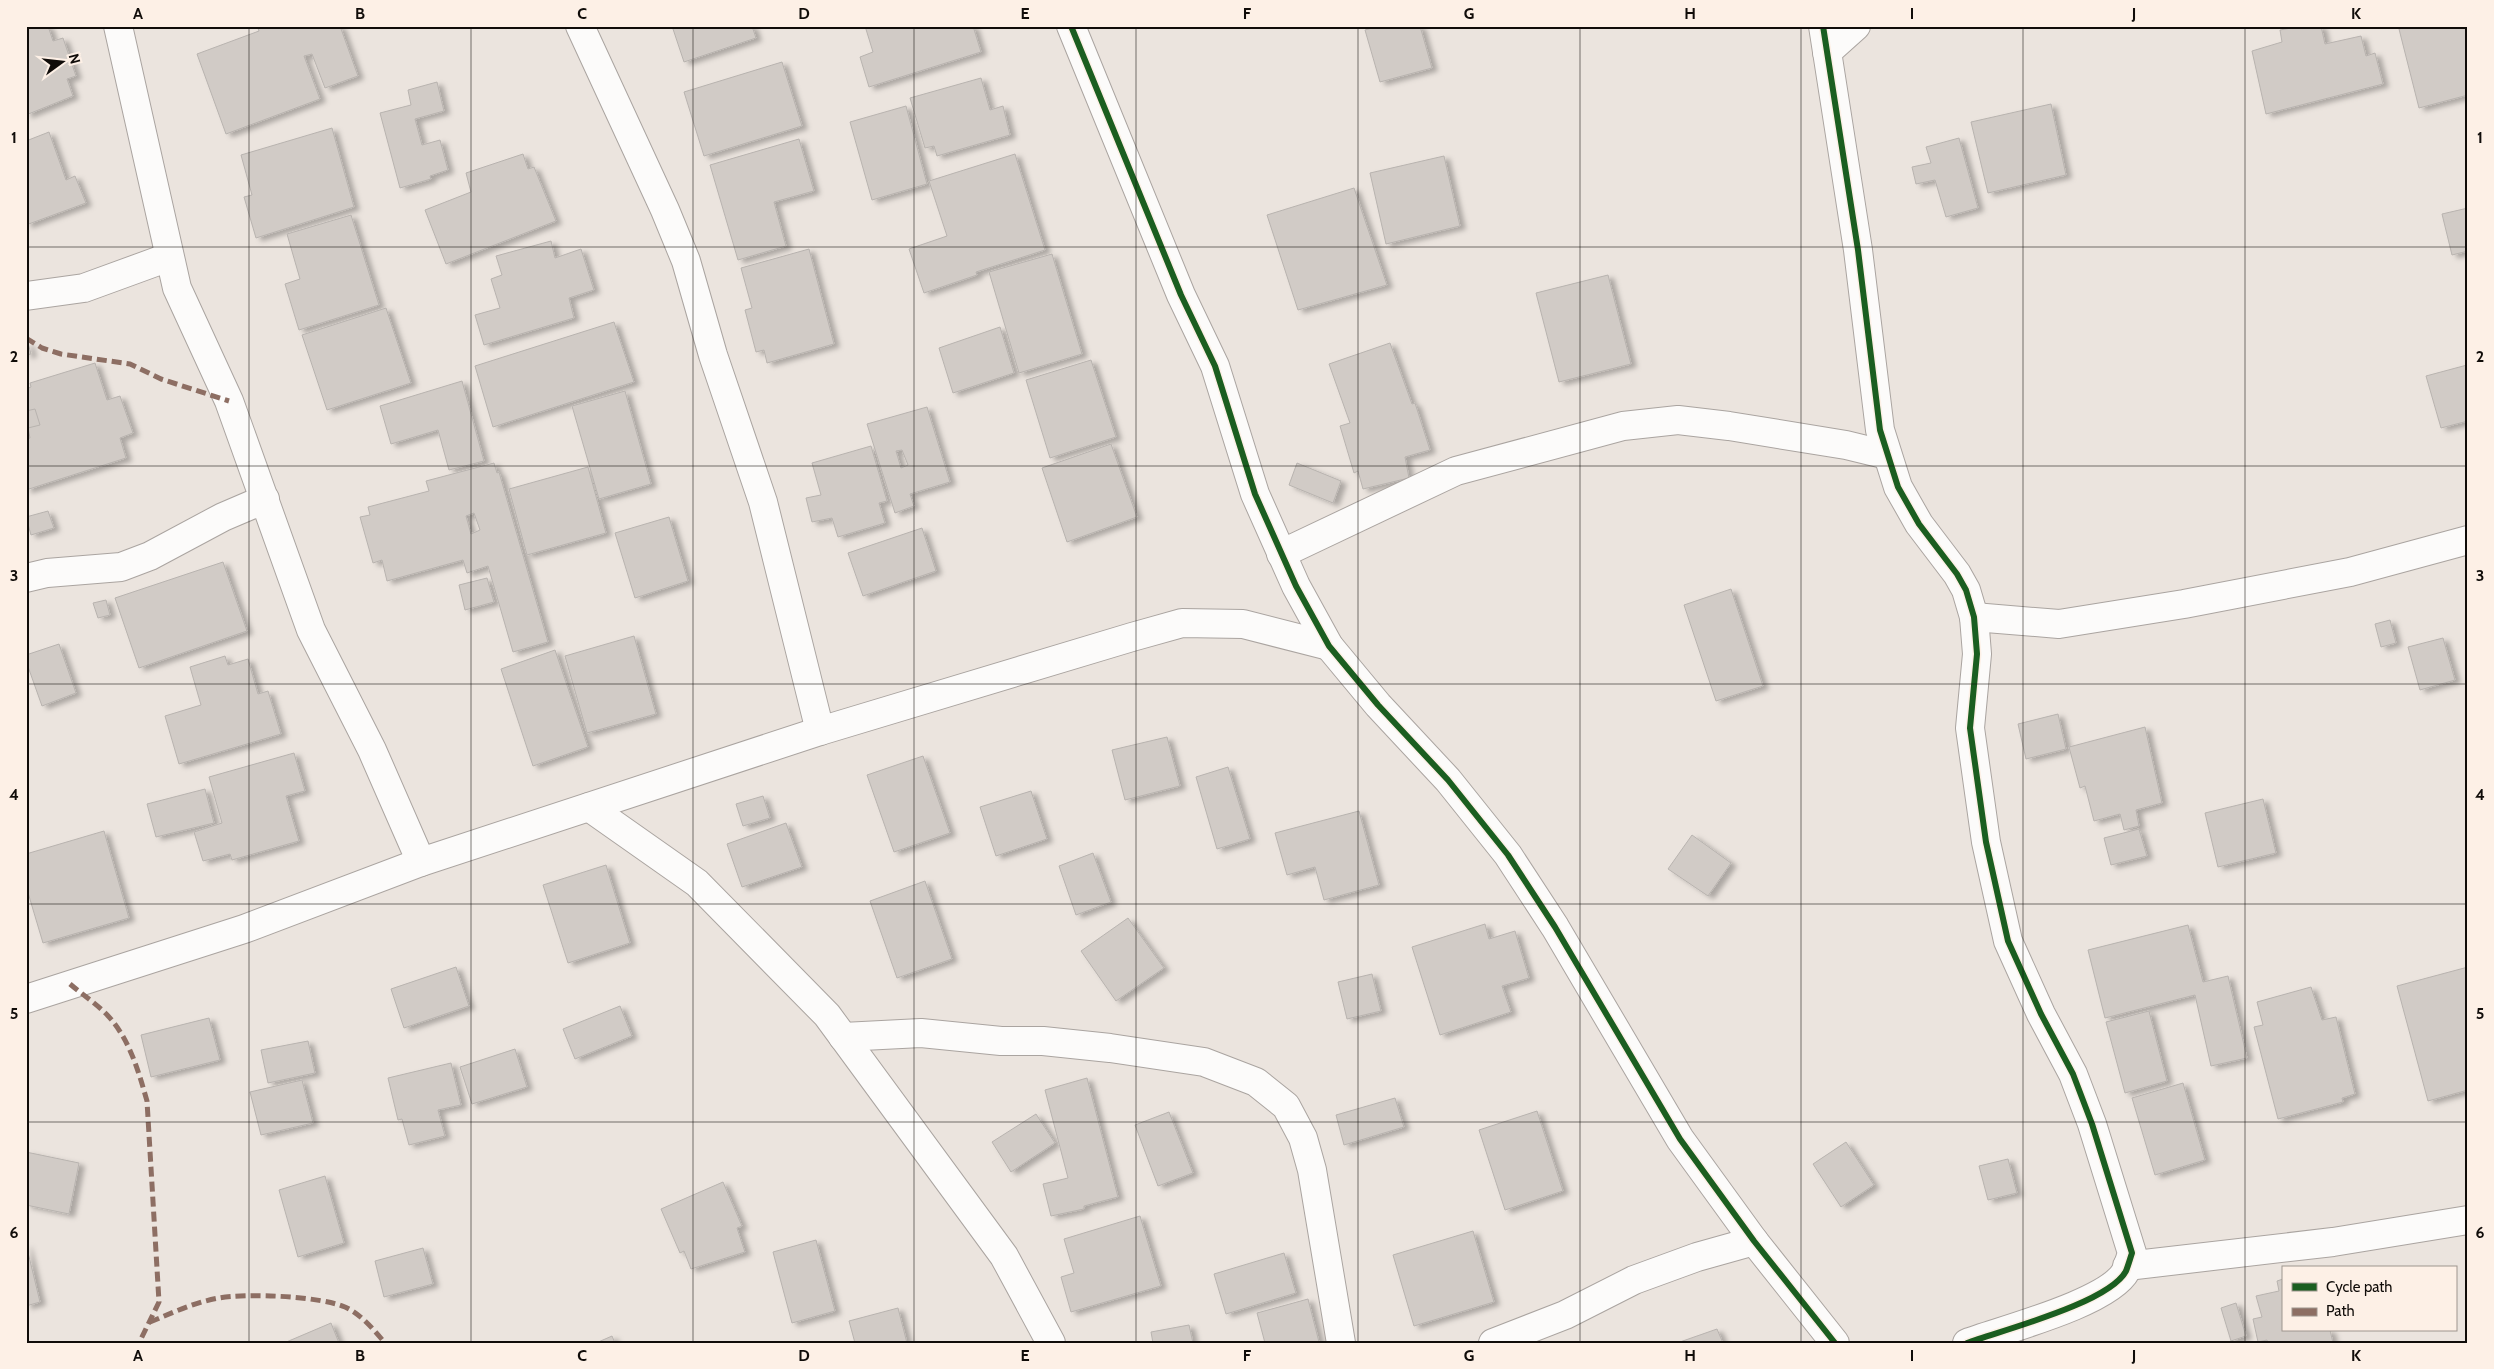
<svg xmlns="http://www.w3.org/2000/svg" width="2494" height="1369" font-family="Cabin,sans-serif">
<defs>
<filter id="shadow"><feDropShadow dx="5.5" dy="3" stdDeviation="2.5" flood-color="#0004"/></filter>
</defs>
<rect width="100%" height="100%" fill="#ebe4de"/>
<g fill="#d1cbc6" stroke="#b8b3af" fill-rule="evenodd" filter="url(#shadow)">
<path d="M30 26H48L53 41 63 38 76 76 67 79 73 96 26 115V28Z"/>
<path d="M257 26H340L358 76 325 88 312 54 304 56 320 99 226 134 197 54 259 31Z"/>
<path d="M672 26H752L756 38 684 62Z"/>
<path d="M865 26H973L981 52 869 87 860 57 873 52Z"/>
<path d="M1379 26H1420L1432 68 1380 82 1365 30Z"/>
<path d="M2302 26H2321L2325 44 2361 36 2366 56 2375 53 2383 84 2266 114 2252 51 2282 42 2280 30Z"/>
<path d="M2409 26H2468V95L2419 108 2399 29Z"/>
<path d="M782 62 802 126 704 156 684 92Z"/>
<path d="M981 78 990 110 1003 106 1010 135 937 156 934 146 925 148 910 98Z"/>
<path d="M437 82 444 111 415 119 422 145 440 140 448 170 430 176 431 179 400 188 380 113 411 105 408 90Z"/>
<path d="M2051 104 2066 175 1988 193 1971 122Z"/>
<path d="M906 106 927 184 872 200 850 122Z"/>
<path d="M332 128 354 207 256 238 244 197 252 195 241 155Z"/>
<path d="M49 132 66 180 75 176 86 203 26 225V141Z"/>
<path d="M1959 138 1978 208 1946 217 1935 180 1916 184 1912 167 1931 163 1926 147Z"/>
<path d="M799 139 814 191 774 202 786 246 738 260 710 165Z"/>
<path d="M523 154 528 169 534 167 556 221 446 264 425 210 471 192 466 173Z"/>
<path d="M1015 154 1045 250 976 272 977 275 924 293 909 249 947 236 929 181Z"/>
<path d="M1444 156 1460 226 1386 244 1370 173Z"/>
<path d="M1354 188 1387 285 1298 310 1267 215Z"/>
<path d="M2468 208V251L2452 255 2442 214Z"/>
<path d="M351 215 379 305 299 330 285 284 300 279 287 234Z"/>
<path d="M551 241 555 258 581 249 594 290 569 298 574 318 484 345 475 315 500 308 491 279 502 275 496 256Z"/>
<path d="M809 249 834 344 767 363 764 350 756 352 745 310 752 308 741 268Z"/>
<path d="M1052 254 1082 354 1019 373 989 272Z"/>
<path d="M1608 275 1631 364 1559 382 1536 293Z"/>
<path d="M386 308 411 383 327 410 302 335Z"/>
<path d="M614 322 634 382 493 427 475 366Z"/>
<path d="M1000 327 1014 373 953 393 939 348Z"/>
<path d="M26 343H28L31 354 26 355Z"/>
<path d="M1390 343 1412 404 1415 403 1430 450 1405 457 1409 478 1363 489 1358 471 1354 473 1340 426 1350 423 1329 364Z"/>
<path d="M1091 360 1116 437 1050 458 1026 380Z"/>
<path d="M95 363 107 400 120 396 133 433 120 438 126 458 26 490V389L31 387 30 383Z"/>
<path d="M2467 365 2468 421 2441 428 2426 376Z"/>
<path d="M462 381 484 461 449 470 438 430 391 444 380 406Z"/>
<path d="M625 391 651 484 599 499 572 406Z"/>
<path d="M927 407 950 482 910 494 914 506 895 513 867 424ZM902 450 908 465 901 468 896 451Z"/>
<path d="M35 409 40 425 28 428 30 438 26 439V411Z"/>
<path d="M1111 444 1137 517 1067 542 1042 468Z"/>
<path d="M871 446 887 501 879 503 885 523 838 537 832 518 812 522 806 498 821 495 812 463Z"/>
<path d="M494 463 497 473 499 472 548 642 513 652 488 566 467 573 463 560 387 581 382 560 373 563 360 517 370 515 368 507 429 491 426 481ZM474 513 480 530 471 534 466 516Z"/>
<path d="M1297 463 1341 481 1333 503 1289 485Z"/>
<path d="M588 467 606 533 527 555 509 489Z"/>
<path d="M48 511 54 528 31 535 26 517Z"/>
<path d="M669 517 688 581 635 598 615 533Z"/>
<path d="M922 528 936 571 863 596 848 553Z"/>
<path d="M223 562 247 631 139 668 115 598Z"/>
<path d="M487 578 494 602 465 610 459 585Z"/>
<path d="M1731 589 1763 686 1716 701 1684 605Z"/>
<path d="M106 600 110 615 98 618 93 603Z"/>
<path d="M2390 620 2396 643 2381 647 2375 624Z"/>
<path d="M634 636 656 714 587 733 565 656Z"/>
<path d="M2443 638 2455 680 2420 690 2408 647Z"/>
<path d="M59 644 76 693 42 706 26 661V655Z"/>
<path d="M555 650 588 747 533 766 501 669Z"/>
<path d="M225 656 228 665 248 659 258 694 268 691 281 734 179 764 165 716 201 705 190 667Z"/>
<path d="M2058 714 2066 749 2026 759 2018 724Z"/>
<path d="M2145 727 2162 803 2136 810 2139 826 2124 830 2120 814 2094 821 2085 786 2080 788 2069 747Z"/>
<path d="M1167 737 1180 786 1125 800 1112 750Z"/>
<path d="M294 753 305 791 286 796 299 841 232 860 230 854 203 861 194 832 222 823 209 777Z"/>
<path d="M923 756 950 833 894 852 867 775Z"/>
<path d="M1228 767 1250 839 1217 849 1196 777Z"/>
<path d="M205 789 214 823 156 837 147 804Z"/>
<path d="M1031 791 1047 839 996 856 980 807Z"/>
<path d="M763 796 770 818 743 826 736 804Z"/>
<path d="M2263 799 2276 853 2218 867 2205 813Z"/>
<path d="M1359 811 1379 885 1324 900 1315 867 1287 875 1275 833Z"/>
<path d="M786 823 802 867 742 887 727 844Z"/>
<path d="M2139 829 2147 856 2111 865 2104 838Z"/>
<path d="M104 831 129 918 43 943 26 886V854Z"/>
<path d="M1692 835 1731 863 1708 896 1668 869Z"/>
<path d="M1093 853 1111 902 1076 915 1059 866Z"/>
<path d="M606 865 630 943 568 963 543 885Z"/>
<path d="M925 881 952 959 897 978 870 901Z"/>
<path d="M1128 918 1164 968 1116 1001 1081 951Z"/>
<path d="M1485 924 1489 939 1515 931 1529 978 1502 986 1511 1012 1440 1035 1412 947Z"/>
<path d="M2188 925 2203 982 2228 976 2247 1058 2211 1066 2195 995 2105 1018 2088 950Z"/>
<path d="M456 967 469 1006 404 1028 391 989Z"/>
<path d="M2468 967V1090L2428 1101 2397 986Z"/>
<path d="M1372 974 1381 1011 1347 1019 1338 982Z"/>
<path d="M2311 987 2322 1020 2336 1017 2355 1094 2342 1098 2343 1102 2278 1119 2254 1027 2263 1025 2257 1002Z"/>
<path d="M620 1006 632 1036 575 1059 563 1029Z"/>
<path d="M2149 1011 2167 1081 2125 1093 2106 1022Z"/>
<path d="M209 1018 220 1060 151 1077 141 1035Z"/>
<path d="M308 1041 315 1073 268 1083 261 1050Z"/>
<path d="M515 1049 527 1087 472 1104 460 1067Z"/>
<path d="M451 1063 461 1105 438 1110 445 1136 409 1145 402 1119 398 1120 388 1078Z"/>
<path d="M1087 1078 1118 1197 1084 1206V1209L1051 1216 1043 1184 1068 1178 1045 1090Z"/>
<path d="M302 1080 313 1123 261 1135 250 1092Z"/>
<path d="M2183 1083 2205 1160 2155 1175 2132 1098Z"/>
<path d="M1395 1098 1404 1127 1344 1145 1336 1115Z"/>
<path d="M1537 1111 1563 1191 1505 1210 1479 1130Z"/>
<path d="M1169 1112 1193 1173 1158 1186 1135 1125Z"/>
<path d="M1036 1114 1055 1143 1011 1172 992 1142Z"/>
<path d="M1846 1142 1874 1185 1841 1207 1813 1164Z"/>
<path d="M26 1152 79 1163 69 1214 26 1205Z"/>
<path d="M2008 1159 2017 1193 1988 1200 1979 1166Z"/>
<path d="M325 1176 344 1243 298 1257 279 1190Z"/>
<path d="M723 1182 742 1226 737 1228 745 1252 691 1269 684 1251 680 1253 661 1209Z"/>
<path d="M1140 1216 1161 1286 1071 1312 1061 1277 1074 1273 1064 1239Z"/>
<path d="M1473 1231 1494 1302 1414 1326 1393 1255Z"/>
<path d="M816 1240 835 1311 792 1323 773 1252Z"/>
<path d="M26 1244 40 1302 26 1306Z"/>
<path d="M423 1248 433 1284 384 1297 375 1261Z"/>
<path d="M1284 1253 1296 1293 1226 1314 1214 1274Z"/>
<path d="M2283 1279V1330H2330L2333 1343H2268L2267 1340 2258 1342 2253 1319 2262 1317 2256 1296 2279 1291 2277 1281Z"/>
<path d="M1308 1299 1319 1342 1265 1343 1257 1313Z"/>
<path d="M2236 1303 2246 1336 2231 1341 2221 1308Z"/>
<path d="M898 1308 907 1343H855L849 1321Z"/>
<path d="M331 1323 339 1343H284Z"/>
<path d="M1189 1325 1193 1343H1153L1151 1332Z"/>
<path d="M1717 1329 1723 1343H1677Z"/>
<path d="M612 1336 615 1343H596Z"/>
</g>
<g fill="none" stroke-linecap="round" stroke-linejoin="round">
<defs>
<g id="street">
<path d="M118 26 177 288 229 401 311 630 372 750 421 862"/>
<path d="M580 26 665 210 686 261 713 355 763 502 820 731"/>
<path d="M1071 26 1181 295 1215 366 1255 494 1296 586 1329 646 1378 705 1448 780 1508 855 1555 927 1680 1139 1754 1241 1835 1343"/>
<path d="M1823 26 1858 250 1880 430 1898 487 1919 524 1957 574 1966 590 1974 617 1977 654 1970 728 1986 842 2008 941 2041 1014 2073 1074 2092 1124 2132 1253C2130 1259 2128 1266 2126 1271 2109 1303 2002 1330 1967 1343"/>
<path d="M1827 52 1856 26"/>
<path d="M26 296 84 288 169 257"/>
<path d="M1281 554 1456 471 1623 426 1678 420 1729 426 1846 445 1887 455"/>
<path d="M26 578 47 573 121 567 150 556 223 517 265 499"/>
<path d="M1974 617 2059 624 2184 604 2350 572 2468 540"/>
<path d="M589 807 697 883 827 1015 1004 1256 1051 1343"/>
<path d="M26 999 244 929 421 862 820 731 1132 637 1182 623 1243 624 1329 646"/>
<path d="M843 1037 921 1033 1001 1041H1043L1110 1048 1204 1062 1256 1082 1286 1106 1303 1138 1312 1170 1341 1343"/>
<path d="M2127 1266 2333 1242 2468 1220"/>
<path d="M1493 1343 1565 1315 1634 1280 1697 1257 1754 1241"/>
</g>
</defs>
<use href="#street" stroke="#aaa4a0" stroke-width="30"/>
<use href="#street" stroke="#fcfbfa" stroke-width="28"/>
<g stroke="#8d6e63" stroke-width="5" stroke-dasharray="10 5" stroke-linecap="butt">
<path d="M26 338 42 348 61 354 130 364 161 379 229 401"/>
<path d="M70 984C84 996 103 1008 114 1023 131 1045 139 1073 147 1101L159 1302 139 1343"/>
<path d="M150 1322C172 1313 195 1302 219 1298 247 1293 319 1296 345 1307 361 1314 374 1330 385 1343"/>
</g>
<defs>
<g id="cycleway">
<path d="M1071 26 1181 295 1215 366 1255 494 1296 586 1329 646 1378 705 1448 780 1508 855 1555 927 1680 1139 1754 1241 1835 1343"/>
<path d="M1823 26 1858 250 1880 430 1898 487 1919 524 1957 574 1966 590 1974 617 1977 654 1970 728 1986 842 2008 941 2041 1014 2073 1074 2092 1124 2132 1253C2130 1259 2128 1266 2126 1271 2109 1303 2002 1330 1967 1343"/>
</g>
</defs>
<use href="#cycleway" stroke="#fdf0e6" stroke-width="9"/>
<use href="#cycleway" stroke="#1b5e20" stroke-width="6"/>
</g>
<path fill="none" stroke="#100c09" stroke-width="1" stroke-opacity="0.55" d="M249 26V1343M471 26V1343M693 26V1343M914 26V1343M1136 26V1343M1358 26V1343M1580 26V1343M1801 26V1343M2023 26V1343M2245 26V1343M26 247H2468M26 466H2468M26 684H2468M26 904H2468M26 1122H2468"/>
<rect width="2494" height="1369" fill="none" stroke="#fdf0e6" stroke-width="55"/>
<rect x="2282" y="1266" width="175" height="65" fill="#fdf0e6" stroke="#9e958e"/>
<rect x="2292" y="1283" width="25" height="8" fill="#1b5e20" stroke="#9e958e"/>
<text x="2326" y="1292" font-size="15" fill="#100c09">Cycle path</text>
<rect x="2292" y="1308" width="25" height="8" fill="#8d6e63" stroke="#9e958e"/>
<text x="2326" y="1316" font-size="15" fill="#100c09">Path</text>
<g transform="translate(62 62) rotate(75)" stroke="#fdf0e6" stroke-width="4" paint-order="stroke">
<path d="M0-4L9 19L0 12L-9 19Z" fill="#100c09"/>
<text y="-8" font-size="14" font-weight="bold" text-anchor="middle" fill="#100c09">N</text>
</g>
<rect x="28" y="28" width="2438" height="1314" fill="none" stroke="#100c09" stroke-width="2"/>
<g font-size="16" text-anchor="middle" font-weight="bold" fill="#100c09">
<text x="138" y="19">A</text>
<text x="360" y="19">B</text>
<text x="582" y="19">C</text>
<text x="804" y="19">D</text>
<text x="1025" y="19">E</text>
<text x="1247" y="19">F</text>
<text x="1469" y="19">G</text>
<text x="1690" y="19">H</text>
<text x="1912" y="19">I</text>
<text x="2134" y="19">J</text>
<text x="2356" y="19">K</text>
<text x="14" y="143">1</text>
<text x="2480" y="143">1</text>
<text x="14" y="362">2</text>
<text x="2480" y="362">2</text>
<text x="14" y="581">3</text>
<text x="2480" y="581">3</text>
<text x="14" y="800">4</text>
<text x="2480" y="800">4</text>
<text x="14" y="1019">5</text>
<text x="2480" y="1019">5</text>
<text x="14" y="1238">6</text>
<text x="2480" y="1238">6</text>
<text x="138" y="1361">A</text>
<text x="360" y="1361">B</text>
<text x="582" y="1361">C</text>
<text x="804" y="1361">D</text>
<text x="1025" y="1361">E</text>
<text x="1247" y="1361">F</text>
<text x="1469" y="1361">G</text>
<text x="1690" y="1361">H</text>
<text x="1912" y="1361">I</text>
<text x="2134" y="1361">J</text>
<text x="2356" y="1361">K</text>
</g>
</svg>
